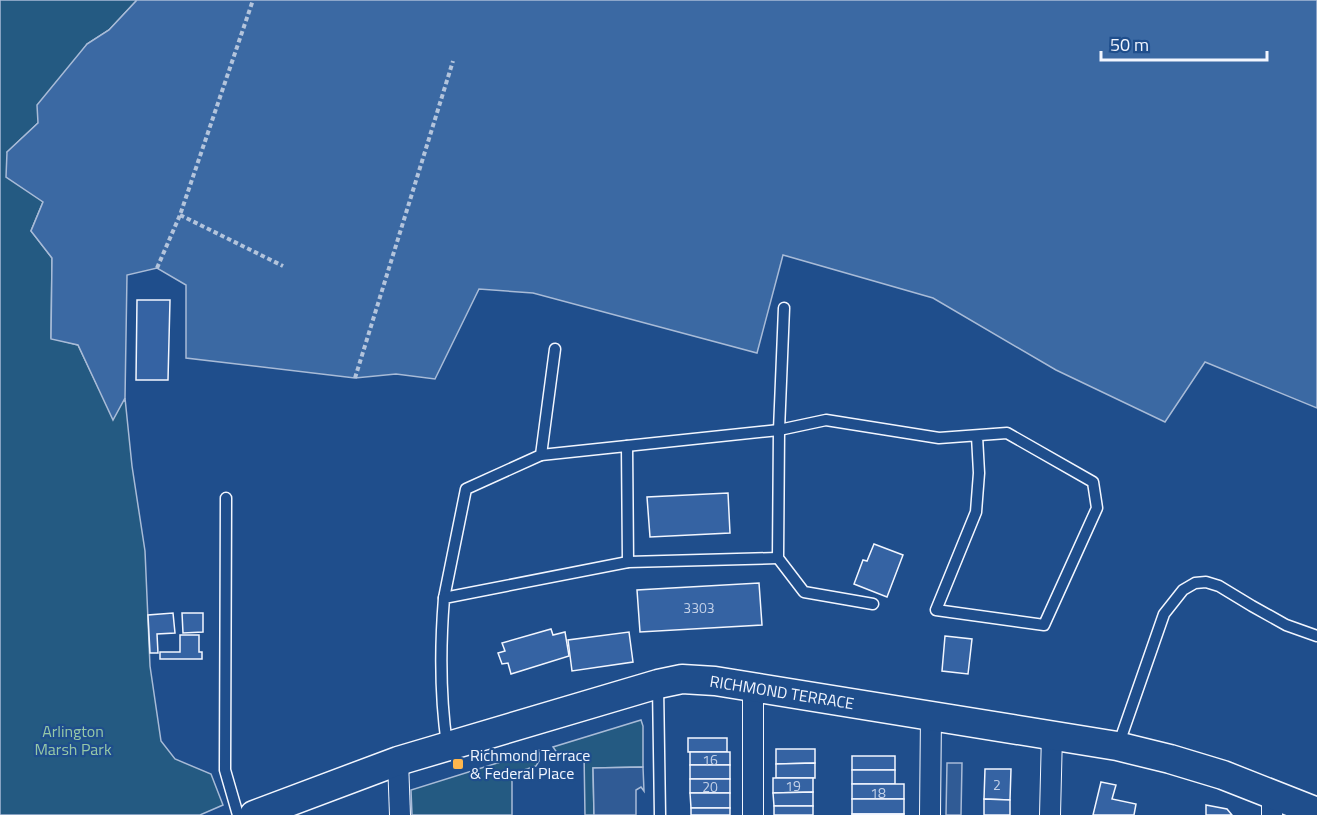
<svg xmlns="http://www.w3.org/2000/svg" width="1317" height="815" font-family="'Titillium Web',sans-serif">
<rect width="100%" height="100%" fill="#1f4e8c"/>
<g fill="#245a82" stroke="#a8bbd7" stroke-width="1.5">
<path d="M0 0H137L109 30 87 44 38 123 7 152 43 202 31 231 52 258 51 338 78 345 99 389 124 401 125 398 132 466 145 551 150 666 161 741 175 759 211 774 223 805 200 815H0Z"/>
<path d="M641 720 643 726V767L593 768 594 815H585L584 753 560 757 553 747Z"/>
<path d="M539 750V761L536 766 512 774V815H412L411 790Z"/>
</g>
<g fill="#305b95" stroke="#a8bbd7" stroke-width="1.5">
<path d="M947 763H962L961 815H946Z"/>
<path d="M643 767 644 791 641 787 636 790V815H594L593 768Z"/>
</g>
<path fill="#3b69a3" stroke="#a8bbd7" stroke-width="1.5" d="M137 0H1317V408L1205 362 1165 422 1056 370 933 298 783 255 757 353 533 293 479 289 435 379 396 374 355 378 186 358V285L157 268 127 275 125 398 113 420 78 345 51 339 52 258 31 231 43 202 6 177 7 152 38 123 37 105 87 44 109 30Z"/>
<g fill="#3563a3" stroke="#f2f6ff" stroke-width="1.5">
<path d="M137 300H170L168 380H136Z"/>
<path d="M728 493 730 533 650 537 647 497Z"/>
<path d="M874 544 903 555 887 597 854 584 863 560 867 561Z"/>
<path d="M759 583 762 625 640 632 637 590Z"/>
<path d="M173 613 175 633 157 634 158 653H150L148 615Z"/>
<path d="M182 613H203V632L183 633Z"/>
<path d="M551 629 553 635 565 632 569 656 511 674 508 663 502 664 498 653 505 651 502 643Z"/>
<path d="M629 632 633 662 572 671 568 640Z"/>
<path d="M180 635H199V652H202V659H160V652H180Z"/>
<path d="M945 636 972 639 968 674 942 671Z"/>
<rect x="688" y="738" width="39" height="14"/>
<path d="M776 749H815V763L776 764Z"/>
<rect x="690" y="752" width="40" height="13"/>
<rect x="852" y="756" width="43" height="14"/>
<path d="M815 763V778H776V764Z"/>
<rect x="690" y="765" width="40" height="14"/>
<path d="M985 769H1011L1010 800 984 799Z"/>
<rect x="852" y="770" width="43" height="14"/>
<path d="M773 778H813V792L773 793Z"/>
<rect x="690" y="779" width="40" height="14"/>
<path d="M1101 782 1116 785 1112 799 1136 804 1134 815H1093Z"/>
<rect x="852" y="784" width="52" height="15"/>
<path d="M813 792V806H774L773 793Z"/>
<path d="M690 793H730V808H691Z"/>
<rect x="852" y="799" width="52" height="15"/>
<path d="M984 799 1010 800V815H984Z"/>
<path d="M1206 805 1227 809 1232 815H1206Z"/>
<rect x="774" y="806" width="39" height="9"/>
<rect x="691" y="808" width="39" height="7"/>
<rect x="852" y="814" width="52" height="1"/>
</g>
<g fill="none" stroke-linecap="round" stroke-linejoin="round">
<defs>
<g id="lane">
<path d="M784 308 779 430 778 558 804 592 873 604"/>
<path d="M627 446 628 562"/>
<path d="M541 455 779 430 826 420 939 438 1007 433 1093 482 1097 508 1044 625 936 610 976 512 979 473 977 436"/>
<path d="M226 498 225 770 238 815"/>
<path d="M444 598 466 489 541 455 555 349"/>
<path d="M658 686 660 815"/>
<path d="M447 745C440 696 440 647 444 598L628 562 778 558"/>
<path d="M1118 746 1164 614 1183 590 1195 583 1206 582 1219 586 1252 606 1286 625 1317 636"/>
</g>
<g id="street">
<path d="M753 687V815"/>
<path d="M398 761 400 815"/>
<path d="M930 815 931 715"/>
<path d="M1050 815 1052 734"/>
<path d="M1272 815V794"/>
</g>
<path id="secondary" d="M254 815 398 761 658 684 682 679 715 681 1117 746 1170 759 1223 775 1317 812"/>
</defs>
<use href="#lane" stroke="#f2f6ff" stroke-width="13"/>
<use href="#street" stroke="#f2f6ff" stroke-width="22"/>
<use href="#secondary" stroke="#f2f6ff" stroke-width="31"/>
<g stroke="#b3c4dc" stroke-width="4" stroke-dasharray="4.5 3" stroke-linecap="butt">
<path d="M180 215 283 266"/>
<path d="M157 268 180 215 253 0"/>
<path d="M355 378 453 61"/>
</g>
<use href="#lane" stroke="#1f4e8c" stroke-width="10"/>
<use href="#street" stroke="#1f4e8c" stroke-width="20"/>
<use href="#secondary" stroke="#1f4e8c" stroke-width="28"/>
</g>
<rect fill="#ffb74d" stroke="#1f4e8c" stroke-width="2" x="452" y="758" width="12" height="12" rx="3"/>
<g text-anchor="middle" dominant-baseline="central" stroke-width="4.5" stroke-linejoin="round" paint-order="stroke">
<g font-size="14" fill="#c3d1e8">
<text x="699" y="607">3303</text>
<text x="710" y="759">16</text>
<text x="997" y="784">2</text>
<text x="793" y="785">19</text>
<text x="710" y="786">20</text>
<text x="878" y="792">18</text>
</g>
<g font-size="16" fill="#f2f6ff" stroke="#1f4e8c">
<text transform="translate(782 692) rotate(9)">RICHMOND TERRACE</text>
</g>
<g font-size="16" fill="#97c8a6" stroke="#1f4e8c">
<text x="73" y="731">Arlington<tspan x="73" dy="18">Marsh Park</tspan></text>
</g>
<g font-size="16" fill="#f2f6ff" stroke="#1f4e8c" text-anchor="start">
<text x="470" y="755">Richmond Terrace<tspan x="470" dy="18">&amp; Federal Place</tspan></text>
</g>
</g>
<path d="M1101 51v9h166v-9" fill="none" stroke="#f2f6ff" stroke-width="3"/>
<text x="1110" y="51" font-size="18" fill="#f2f6ff" stroke="#1f4e8c" stroke-width="4.5" paint-order="stroke">50 m</text>
</svg>
